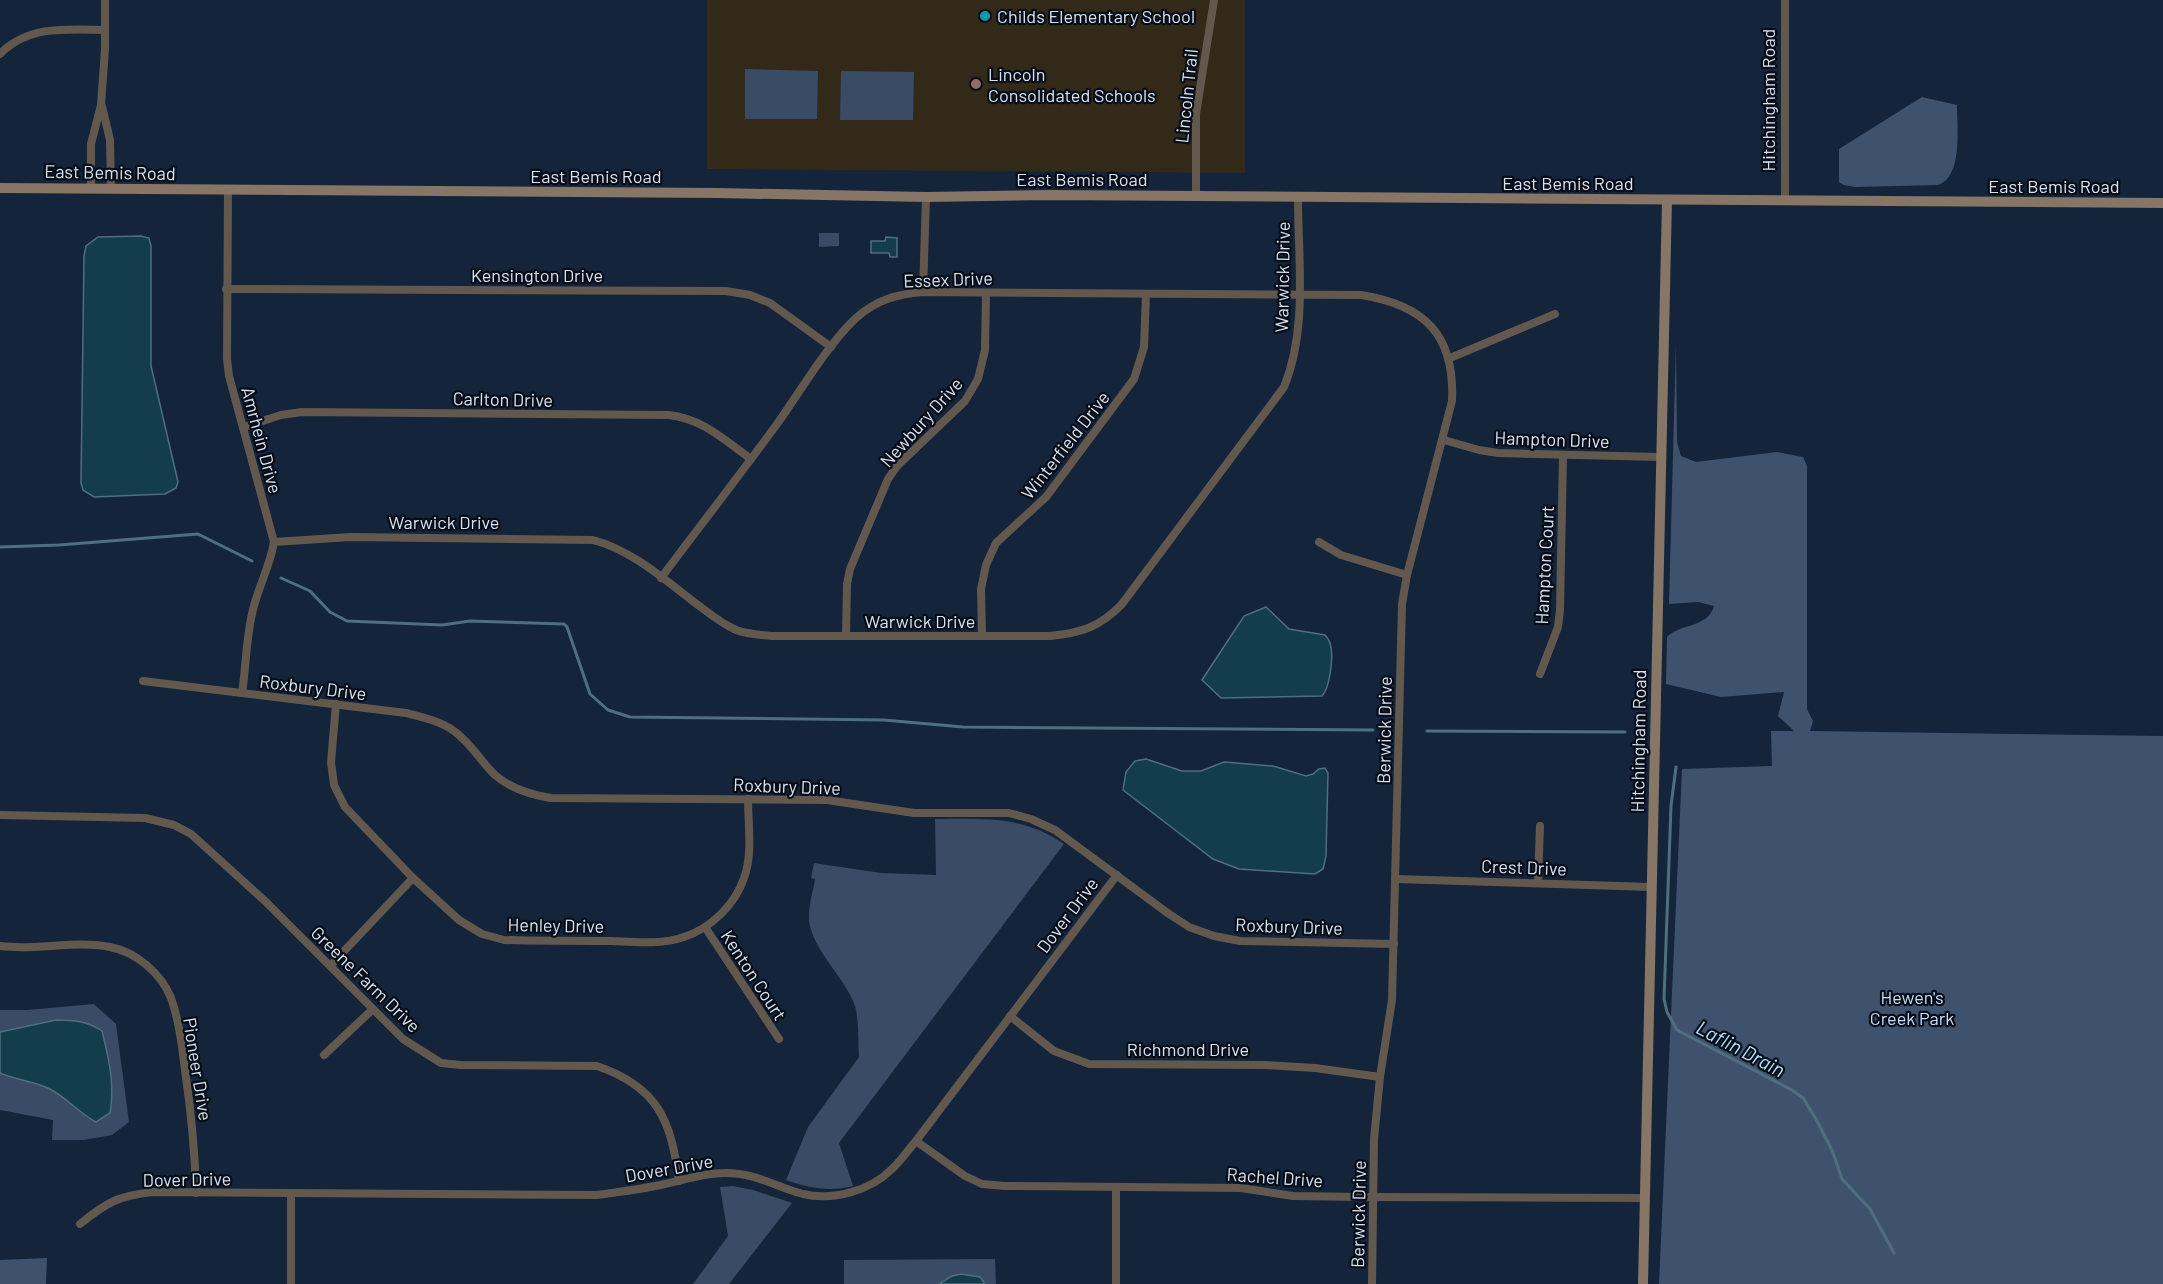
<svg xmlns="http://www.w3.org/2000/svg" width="2163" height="1284" font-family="Barlow,sans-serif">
<rect width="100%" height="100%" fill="#14243a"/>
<path fill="#322919" d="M707 0H1245V173L707 169Z"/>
<g fill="#394b65">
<path d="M745 69 818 71 817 119H745Z"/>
<path d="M841 71 914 72 913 120H840Z"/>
<path d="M819 233H839V246L819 247Z"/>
<path d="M935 819C984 819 1022 815 1064 844L839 1143 853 1186C829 1192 809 1188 786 1180L808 1127 859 1057C858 1042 859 1019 855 1006 845 977 812 950 809 920 808 907 813 892 815 879L811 878 814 863 881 873 936 875Z"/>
<path d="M94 1004 116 1024 129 1122 112 1135 84 1140H52L53 1120 0 1110V1010H27Z"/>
<path d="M733 1186 753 1190 792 1203 729 1284H693L728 1236 720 1187Z"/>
<path d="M995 1259 996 1284H844V1260Z"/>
</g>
<g fill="#3f526d">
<path d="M1922 97 1957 105C1957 127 1963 177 1938 185L1855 187 1844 185 1839 182V149Z"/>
<path d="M1676 343 1677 442 1681 456 1696 462 1777 452 1803 457 1807 466V709L1813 721 1810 731 2163 736V1284H1659L1682 769 1772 766 1771 731H1794L1778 716 1784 692 1721 697 1666 684 1667 637C1681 623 1708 628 1714 606L1698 602 1669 604Z"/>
<path d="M47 1258 46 1284H0V1260Z"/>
</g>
<g fill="#143d4b" stroke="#4f6f7d" stroke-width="1.5">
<path d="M141 236 149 238 151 246V366L178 482 176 488 165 494 94 497 83 490 81 483 84 256 86 246 98 237Z"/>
<path d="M886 237 897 238V257H890L889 253H871V241H885Z"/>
<path d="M1266 607 1289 629 1325 635C1327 637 1329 640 1330 643 1334 655 1330 688 1322 696L1221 698 1202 680 1244 616Z"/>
<path d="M1146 759 1182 771H1201L1224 762 1273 766 1306 776 1313 774 1319 769 1325 768 1328 773 1326 856 1323 869 1315 874 1239 869 1213 859 1123 790 1126 772 1135 761Z"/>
<path d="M56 1020C74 1020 87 1021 102 1031 109 1059 115 1085 110 1113L96 1122C79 1113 67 1098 50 1089 34 1081 16 1080 0 1073V1032Z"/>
<path d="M961 1274 980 1277 985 1284H939L952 1276Z"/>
</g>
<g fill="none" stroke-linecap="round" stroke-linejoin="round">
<g stroke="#4f6f7d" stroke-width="3">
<path d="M0 547 59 545 198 534 252 561"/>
<path d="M281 578 310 591 330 612 347 621 442 625 470 621 564 624 567 627 590 694 608 710 630 717 884 720 963 727 1373 730"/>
<path d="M1427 731 1625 732"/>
<path d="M1676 767 1671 806 1664 999 1667 1012 1677 1030 1792 1090 1803 1098 1816 1119 1832 1150 1842 1179 1870 1209 1894 1253"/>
</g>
<g stroke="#63584e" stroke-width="8">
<path d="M1785 0V200"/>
<path d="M0 54C28 25 69 29 105 30"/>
<path d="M102 106 110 140 111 189"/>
<path d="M91 188V144L101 105 105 49V0"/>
<path d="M228 190 227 359 229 376 274 542C270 567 257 589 252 614 246 640 246 667 242 693"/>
<path d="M1196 197V114L1214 0"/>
<path d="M226 289 726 291 750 295 770 303 831 347"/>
<path d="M923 292 926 197"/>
<path d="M1450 358 1555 314"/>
<path d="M244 427 281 415 302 412 669 415C703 419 724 440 751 459"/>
<path d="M1444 440 1479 450 1498 453 1661 457"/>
<path d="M274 542 350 537 593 540C632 550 666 581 698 605 710 614 722 624 736 630 747 634 760 635 772 636H1050C1081 633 1100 627 1122 604L1284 387C1308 328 1298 260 1298 197"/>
<path d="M1319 542 1341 555 1407 575"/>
<path d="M661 578C700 526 739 476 777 424 800 392 828 344 856 318 876 300 897 294 923 292L1361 295C1425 305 1455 335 1452 401L1407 575 1402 604 1392 1000 1380 1077 1374 1139 1372 1284"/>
<path d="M846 636 847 584 850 569 888 479 897 466 965 401 978 379 985 350 986 293"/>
<path d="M982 636 981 589 986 565 996 543 1046 497 1134 379 1144 347 1146 294"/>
<path d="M1540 674 1558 627 1560 610 1563 455"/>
<path d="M143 681 406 713C422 717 440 721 454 731 471 743 481 762 495 775 511 789 532 795 551 798L827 800 914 813H1009L1031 819 1055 830 1169 914 1189 927 1214 936 1240 941 1394 944"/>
<path d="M336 704 331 762 334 785 345 807 413 878 459 920 482 934 504 940C540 941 575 941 611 941 635 942 661 945 684 937 711 928 735 905 744 878 753 854 748 824 748 799"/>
<path d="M0 815 145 818 174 825 191 834 265 901 403 1039 441 1063 461 1065 597 1066C658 1087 671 1120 679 1181"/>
<path d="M1396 879 1651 887"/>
<path d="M1538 882 1540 826"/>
<path d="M705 927 779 1039"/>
<path d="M0 946C36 951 74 940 110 947 136 952 161 973 171 998 179 1020 182 1046 185 1070 191 1111 195 1151 196 1193"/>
<path d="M330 966 413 878"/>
<path d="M1010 1016 1054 1051 1089 1064 1265 1065 1315 1068 1380 1077"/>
<path d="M324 1055 372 1010"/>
<path d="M916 1141 965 1176 982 1184 1005 1186 1241 1188 1293 1196 1363 1197 1645 1198"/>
<path d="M1116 1188V1284"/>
<path d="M291 1194V1284"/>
<path d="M80 1224C107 1202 118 1196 153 1192L597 1195C620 1192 643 1189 665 1184 684 1180 704 1173 724 1173 754 1172 776 1187 803 1194 833 1201 870 1191 892 1169 901 1161 908 1150 916 1141L1117 875"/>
</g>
<g stroke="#877565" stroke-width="10">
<path d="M0 188 718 193 926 197 1049 195 2163 203"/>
<path d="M1643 1284 1667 200"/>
</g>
</g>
<circle fill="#0f9aa8" stroke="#060d17" stroke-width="2" cx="985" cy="16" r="6"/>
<circle fill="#8d6e63" stroke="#060d17" stroke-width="2" cx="976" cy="84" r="6"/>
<g text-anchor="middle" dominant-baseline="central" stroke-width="4.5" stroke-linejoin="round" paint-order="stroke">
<g font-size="18" fill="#d8e3f2" stroke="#060d17" text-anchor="start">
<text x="997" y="16">Childs Elementary School</text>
<text x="988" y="74">Lincoln<tspan x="988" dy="21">Consolidated Schools</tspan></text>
</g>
<g font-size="18" fill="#d8e3f2" stroke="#060d17">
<text transform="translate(1186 96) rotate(-84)">Lincoln Trail</text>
<text transform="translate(1768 100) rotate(-90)">Hitchingham Road</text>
<text transform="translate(110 172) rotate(1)">East Bemis Road</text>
<text x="596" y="176">East Bemis Road</text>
<text x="1082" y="179">East Bemis Road</text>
<text x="1568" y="183">East Bemis Road</text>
<text x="2054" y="186">East Bemis Road</text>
<text x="537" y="275">Kensington Drive</text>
<text transform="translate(1282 277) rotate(-89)">Warwick Drive</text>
<text transform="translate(948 279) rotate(-2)">Essex Drive</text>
<text transform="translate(503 399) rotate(1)">Carlton Drive</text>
<text transform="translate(921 422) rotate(-48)">Newbury Drive</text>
<text transform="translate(1552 439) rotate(2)">Hampton Drive</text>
<text transform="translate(262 440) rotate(75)">Amrhein Drive</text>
<text transform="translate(1065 445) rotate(-52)">Winterfield Drive</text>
<text x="444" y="522">Warwick Drive</text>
<text transform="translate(1544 565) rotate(-87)">Hampton Court</text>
<text x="920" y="621">Warwick Drive</text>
<text transform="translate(313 687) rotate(7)">Roxbury Drive</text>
<text transform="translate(1384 730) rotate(-89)">Berwick Drive</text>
<text transform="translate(1638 741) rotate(-89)">Hitchingham Road</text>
<text transform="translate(787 786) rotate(2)">Roxbury Drive</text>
<text transform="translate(1524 867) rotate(2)">Crest Drive</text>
<text transform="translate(1067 915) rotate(-53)">Dover Drive</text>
<text transform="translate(556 925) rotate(1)">Henley Drive</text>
<text transform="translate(1289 926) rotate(2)">Roxbury Drive</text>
<text transform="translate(754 975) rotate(57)">Kenton Court</text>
<text transform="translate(366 979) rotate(44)">Greene Farm Drive</text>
<text x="1188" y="1049">Richmond Drive</text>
<text transform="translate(198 1069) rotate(81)">Pioneer Drive</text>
<text transform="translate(669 1168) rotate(-10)">Dover Drive</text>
<text transform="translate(1275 1177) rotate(4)">Rachel Drive</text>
<text transform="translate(187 1179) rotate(-1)">Dover Drive</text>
<text transform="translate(1358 1214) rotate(-89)">Berwick Drive</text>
</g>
<g font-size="18" fill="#c8defd" stroke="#060d17">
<text x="1912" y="997">Hewen's<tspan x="1912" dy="21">Creek Park</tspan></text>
</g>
<g font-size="20" font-style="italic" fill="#ade4fb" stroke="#060d17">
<text transform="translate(1741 1048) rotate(28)">Laflin Drain</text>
</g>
</g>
</svg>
